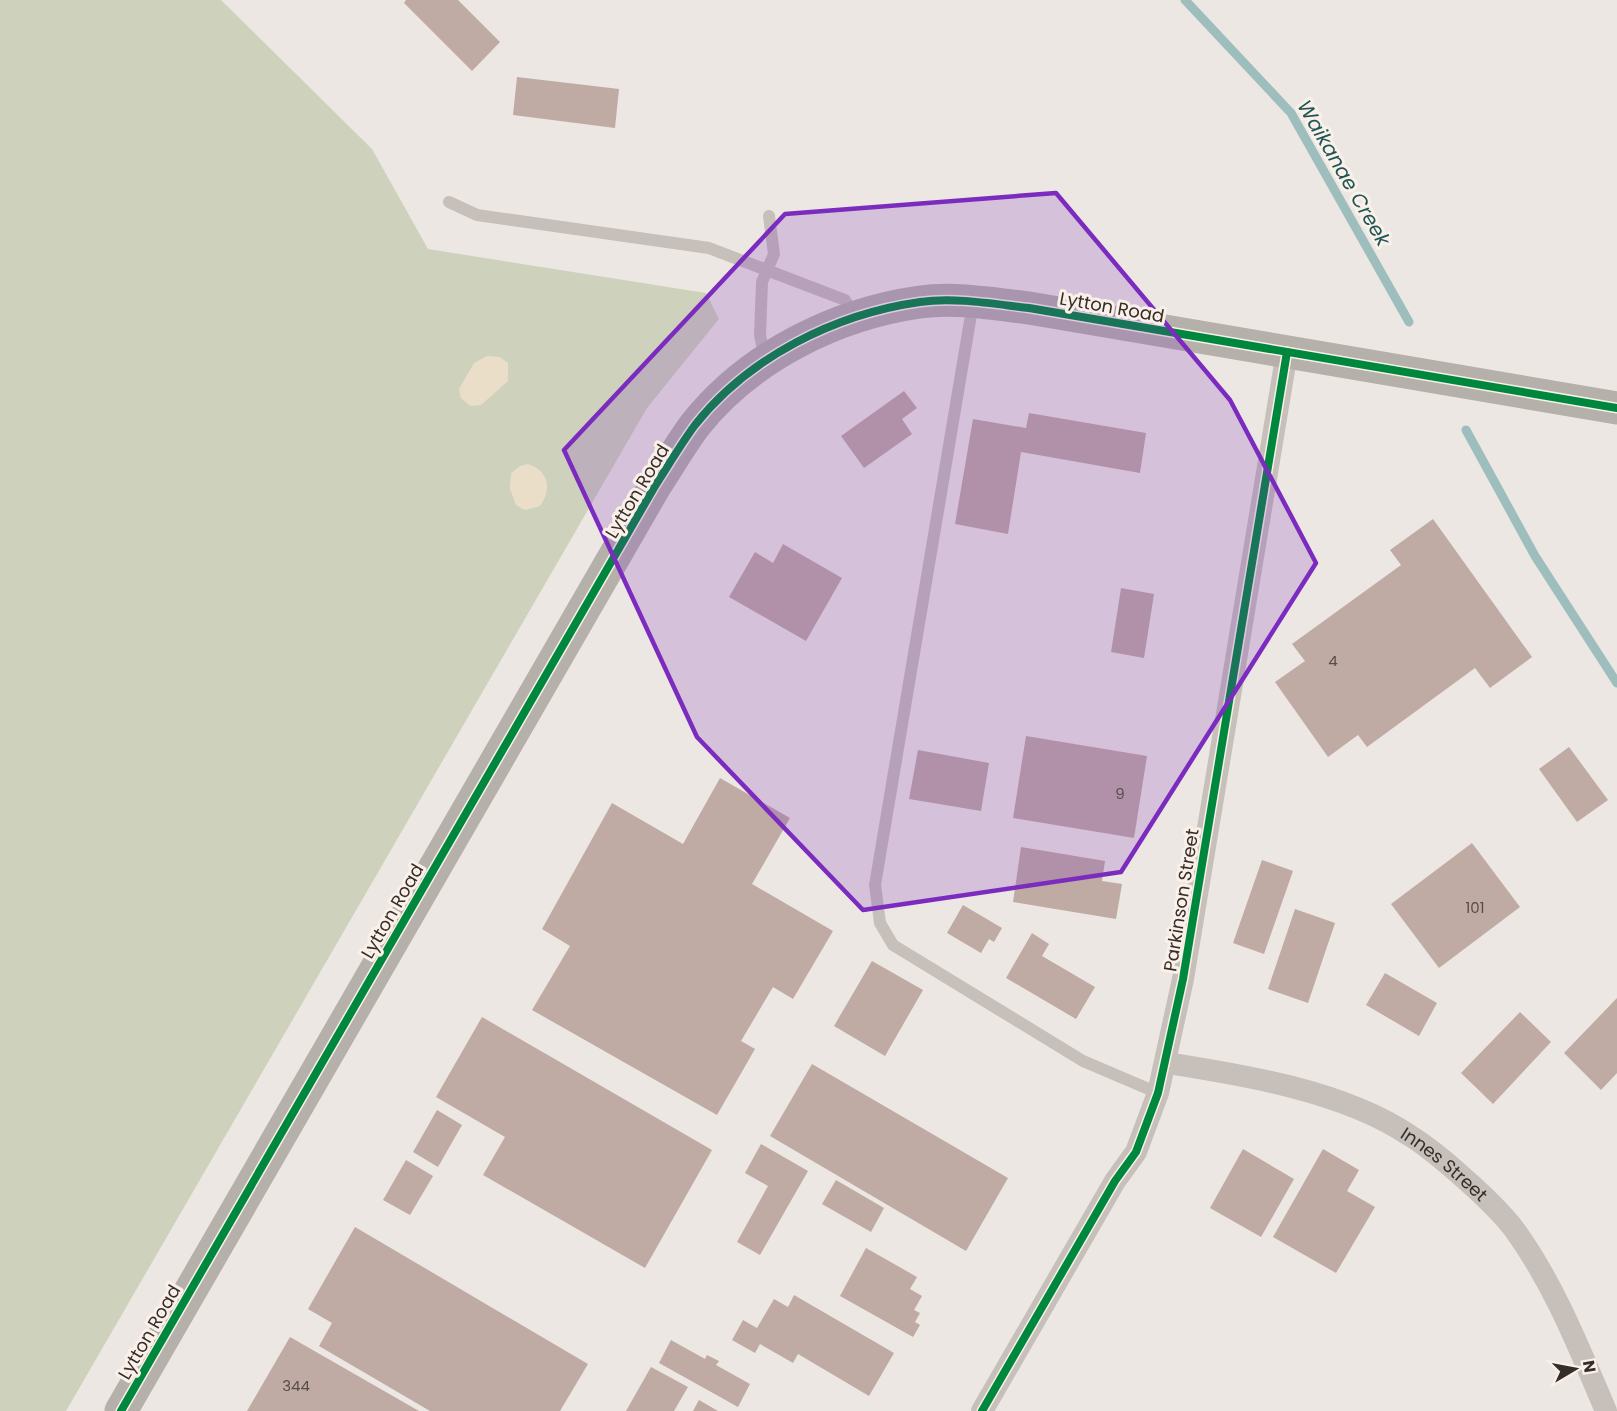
<svg xmlns="http://www.w3.org/2000/svg" width="1617" height="1411" font-family="Poppins,sans-serif">
<rect width="100%" height="100%" fill="#ece7e2"/>
<path fill="#ced2bc" d="M0 0H221L372 149 428 249 706 293 719 319 647 408 66 1411H0Z"/>
<g fill="#ebdec9">
<path d="M487 356 500 357 508 363V381L481 405 470 406 461 398 459 389 474 363Z"/>
<path d="M528 464C549 471 552 489 540 506L525 510 516 505 510 489 511 473 520 466Z"/>
</g>
<g fill="none" stroke-linecap="round" stroke-linejoin="round">
<g stroke="#9ebebd" stroke-width="9">
<path d="M1185 0 1291 113 1409 322"/>
<path d="M1466 430 1535 556 1617 683"/>
</g>
</g>
<g fill="#bfaba4">
<path d="M406 0H458L500 42 472 71 404 3Z"/>
<path d="M517 77 619 89 615 128 513 115Z"/>
<path d="M904 391 917 408 902 419 912 434 864 468 841 436Z"/>
<path d="M1029 413 1146 433 1140 473 1021 452 1008 534 955 524 973 419 1026 428Z"/>
<path d="M1433 519 1532 657 1490 688 1475 668 1367 747 1358 735 1328 757 1275 682 1305 661 1292 644 1401 565 1390 550Z"/>
<path d="M783 544 842 578 806 641 729 597 755 552 773 563Z"/>
<path d="M1121 588 1154 594 1144 658 1111 652Z"/>
<path d="M1026 736 1147 756 1134 838 1013 818Z"/>
<path d="M1569 747 1608 800 1577 822 1539 769Z"/>
<path d="M918 750 989 763 981 811 909 799Z"/>
<path d="M720 778 790 818 752 884 833 931 793 999 773 987 741 1041 755 1049 717 1115 532 1010 570 946 542 929 612 803 683 844Z"/>
<path d="M1472 843 1520 907 1439 968 1391 904Z"/>
<path d="M1021 847 1105 861 1102 881 1122 884 1116 919 1013 902Z"/>
<path d="M1262 860 1293 871 1264 954 1233 943Z"/>
<path d="M963 905 1002 928 994 942 989 939 981 953 947 933Z"/>
<path d="M1295 909 1335 923 1308 1003 1268 989Z"/>
<path d="M1032 933 1049 944 1042 956 1095 987 1076 1019 1006 978Z"/>
<path d="M872 961 923 990 885 1056 834 1026Z"/>
<path d="M1385 973 1437 1003 1419 1036 1366 1005Z"/>
<path d="M1617 998V1073L1601 1090 1564 1053Z"/>
<path d="M1520 1012 1551 1042 1493 1104 1461 1073Z"/>
<path d="M482 1017 712 1150 645 1268 483 1175 505 1137 436 1097Z"/>
<path d="M812 1064 1008 1178 966 1251 770 1136Z"/>
<path d="M437 1110 462 1125 438 1167 413 1152Z"/>
<path d="M761 1144 808 1171 760 1255 737 1242 768 1186 745 1173Z"/>
<path d="M1243 1149 1294 1179 1261 1237 1210 1208Z"/>
<path d="M1323 1149 1359 1170 1347 1191 1375 1207 1336 1273 1273 1237Z"/>
<path d="M406 1160 433 1176 410 1215 383 1200Z"/>
<path d="M836 1180 884 1208 871 1232 822 1204Z"/>
<path d="M355 1227 588 1364 560 1411H430L319 1346 332 1323 308 1309Z"/>
<path d="M866 1248 917 1277 910 1289 922 1296 914 1310 920 1313 915 1322 920 1325 913 1337 840 1296Z"/>
<path d="M794 1295 894 1353 869 1396 798 1354 793 1363 760 1344 755 1353 732 1340 743 1320 757 1328 774 1299 788 1307Z"/>
<path d="M290 1337 419 1411H247Z"/>
<path d="M671 1340 705 1359 707 1355 719 1361 716 1365 750 1384 738 1407 659 1363Z"/>
<path d="M651 1367 688 1387 674 1411H626Z"/>
<path d="M699 1400 718 1411H693Z"/>
</g>
<g fill="none" stroke-linecap="round" stroke-linejoin="round">
<g stroke="#c6bfba" stroke-width="12">
<path d="M449 202 477 215 709 248 845 300 853 315"/>
<path d="M973 303 875 885 880 923 893 945 1083 1061 1158 1093"/>
<path d="M765 359 760 335 762 282 774 254 769 216"/>
</g>
<g stroke="#c6bfba" stroke-width="22">
<path id="s1" d="M1167 1063C1244 1075 1343 1091 1409 1135 1430 1148 1448 1164 1466 1180 1483 1195 1500 1211 1514 1229 1554 1284 1579 1348 1606 1411"/>
<path d="M982 1411 1115 1181 1136 1152 1158 1093 1183 979 1287 352"/>
</g>
<path stroke="#b6b0ab" stroke-width="33" d="M121 1411 655 486C668 466 681 444 695 425 749 357 835 314 920 302 955 297 994 304 1029 308L1617 408"/>
<defs>
<g id="cycleway">
<path d="M121 1411 655 486C668 466 681 444 695 425 749 357 835 314 920 302 955 297 994 304 1029 308L1617 408"/>
<path d="M982 1411 1115 1181 1136 1152 1158 1093 1183 979 1287 352"/>
</g>
</defs>
<use href="#cycleway" stroke="#f9f1e9" stroke-width="11"/>
<use href="#cycleway" stroke="#00873e" stroke-width="8"/>
</g>
<path fill="#7b2cbf" fill-opacity="0.2" stroke="#7b2cbf" stroke-width="4.5" stroke-linejoin="round" d="M1056 193 1230 400 1316 563 1121 872 863 910 697 737 564 450 785 214Z"/>
<g text-anchor="middle" dominant-baseline="central" stroke-width="6" stroke-linejoin="round" paint-order="stroke">
<g font-size="15" fill="#584c48">
<text x="1333" y="660">4</text>
<text x="1120" y="793">9</text>
<text x="1475" y="907">101</text>
<text x="296" y="1385">344</text>
</g>
<g font-size="18" fill="#362d29" stroke="#f9f1e9">
<text transform="translate(1112 307) rotate(10)">Lytton Road</text>
<text transform="translate(637 491) rotate(-59)">Lytton Road</text>
<text transform="translate(1181 900) rotate(-81)">Parkinson Street</text>
<text transform="translate(392 911) rotate(-60)">Lytton Road</text>
<text stroke="none"><textPath href="#s1" startOffset="300">Innes Street</textPath></text>
<text transform="translate(149 1332) rotate(-60)">Lytton Road</text>
</g>
<g font-size="20" font-style="italic" fill="#205556" stroke="#f9f1e9">
<text transform="translate(1344 173) rotate(60)">Waikanae Creek</text>
</g>
</g>
<g transform="translate(1575 1369) rotate(80)" stroke="#f9f1e9" stroke-width="4.5" paint-order="stroke">
<path d="M0-4.5L10 22L0 15L-10 22Z" fill="#362d29"/>
<text y="-9" font-size="16" font-weight="bold" text-anchor="middle" fill="#362d29">N</text>
</g>
</svg>
